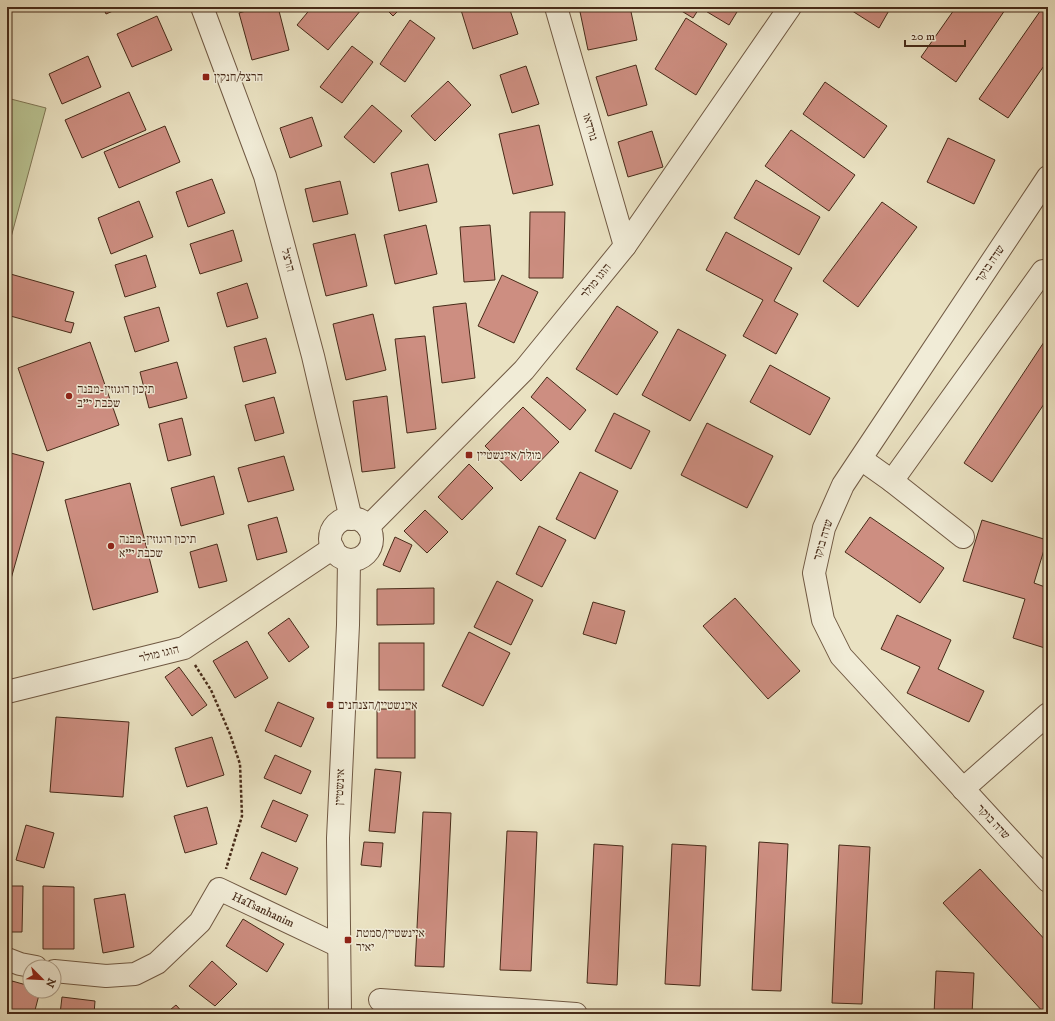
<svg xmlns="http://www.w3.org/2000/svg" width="1055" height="1021" font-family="'IM FELL DW Pica','Frank Ruhl Libre',serif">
<rect width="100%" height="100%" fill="#eae2c2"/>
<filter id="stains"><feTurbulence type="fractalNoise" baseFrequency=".005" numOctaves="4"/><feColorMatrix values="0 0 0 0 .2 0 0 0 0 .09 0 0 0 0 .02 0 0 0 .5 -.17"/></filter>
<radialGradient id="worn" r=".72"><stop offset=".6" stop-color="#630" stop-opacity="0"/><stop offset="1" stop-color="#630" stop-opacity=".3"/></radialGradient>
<path fill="#b9c392" stroke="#807756" d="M7 98 46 108 10 241H7Z"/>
<g fill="#cd8e81" stroke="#472b19">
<path d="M103 7H122L106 14Z"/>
<path d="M260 7H278L289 50 252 60 239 13Z"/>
<path d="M312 7H357L361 10 328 50 297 25Z"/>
<path d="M384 7H402L393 16Z"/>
<path d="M470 7H509L518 34 473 49 461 10Z"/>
<path d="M579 7H630L637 40 588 50Z"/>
<path d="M675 7H700L693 18Z"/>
<path d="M705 7H740L729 25 704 10Z"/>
<path d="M846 7H891L879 28Z"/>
<path d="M956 7H1007L956 82 921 57Z"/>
<path d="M1043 7H1048V60L1008 118 979 99Z"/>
<path d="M157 16 172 50 132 67 117 34Z"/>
<path d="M686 18 727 44 696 95 655 69Z"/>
<path d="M410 20 435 38 405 82 380 64Z"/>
<path d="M352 46 373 62 342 103 320 87Z"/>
<path d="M88 56 101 87 62 104 49 74Z"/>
<path d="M636 65 647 105 608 116 596 77Z"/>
<path d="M526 66 539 104 512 113 500 75Z"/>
<path d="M448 81 471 105 435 141 411 116Z"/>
<path d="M825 82 887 126 864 158 803 114Z"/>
<path d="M129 92 146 130 82 158 65 120Z"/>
<path d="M372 105 402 131 374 163 344 137Z"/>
<path d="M312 117 322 146 290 158 280 128Z"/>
<path d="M539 125 553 185 513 194 499 134Z"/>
<path d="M165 126 180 162 119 188 104 152Z"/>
<path d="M791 130 855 175 829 211 765 166Z"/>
<path d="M652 131 663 167 628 177 618 142Z"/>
<path d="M948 138 995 160 974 204 927 182Z"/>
<path d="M428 164 437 202 399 211 391 173Z"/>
<path d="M212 179 225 213 188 227 176 192Z"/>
<path d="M756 180 820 217 799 255 734 218Z"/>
<path d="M340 181 348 214 313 222 305 189Z"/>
<path d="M139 201 153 237 111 254 98 218Z"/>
<path d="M882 202 917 227 858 307 823 281Z"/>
<path d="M530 212H565L563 278H529Z"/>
<path d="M426 225 437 274 395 284 384 235Z"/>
<path d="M490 225 495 280 464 282 460 227Z"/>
<path d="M233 230 242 261 200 274 190 244Z"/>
<path d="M726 232 792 268 774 301 798 314 776 354 743 336 763 300 706 270Z"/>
<path d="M355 234 367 286 326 296 313 244Z"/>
<path d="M146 255 156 287 125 297 115 265Z"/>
<path d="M7 273 74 292 65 321 74 323 71 333 7 315Z"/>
<path d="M502 275 538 292 514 343 478 326Z"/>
<path d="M247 283 258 318 227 327 217 293Z"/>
<path d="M466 303 475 378 442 383 433 307Z"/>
<path d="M617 306 658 332 617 395 576 369Z"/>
<path d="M159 307 169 341 135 352 124 317Z"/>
<path d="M373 314 386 370 346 380 333 324Z"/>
<path d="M678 329 726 355 690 421 642 395Z"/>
<path d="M425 336 436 429 407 433 395 339Z"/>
<path d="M1048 336V398L992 482 964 463Z"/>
<path d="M266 338 276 373 243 382 234 347Z"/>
<path d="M90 342 119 425 47 451 18 368Z"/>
<path d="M177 362 187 398 149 408 140 372Z"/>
<path d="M770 365 830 398 810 435 750 402Z"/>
<path d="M547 377 586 410 570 430 531 397Z"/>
<path d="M387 396 395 468 362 472 353 401Z"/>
<path d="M274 397 284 433 255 441 245 405Z"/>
<path d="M523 407 559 442 521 481 485 446Z"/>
<path d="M614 413 650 431 631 469 595 451Z"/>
<path d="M182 418 191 455 168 461 159 424Z"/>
<path d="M707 423 773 456 747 508 681 475Z"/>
<path d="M7 452 44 462 7 593Z"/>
<path d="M284 456 294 490 248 502 238 468Z"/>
<path d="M469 464 493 488 462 520 438 497Z"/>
<path d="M580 472 618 491 595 539 556 519Z"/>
<path d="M214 476 224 514 181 526 171 488Z"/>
<path d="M130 483 158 592 93 610 65 500Z"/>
<path d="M425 510 448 532 427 553 404 531Z"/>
<path d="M277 517 287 552 257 560 248 525Z"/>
<path d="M870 517 944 568 920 603 845 552Z"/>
<path d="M982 520 1047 540 1034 583 1048 588V649L1013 638 1025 599 963 581Z"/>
<path d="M539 526 566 540 542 587 516 574Z"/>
<path d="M395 537 412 545 400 572 383 565Z"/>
<path d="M217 544 227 581 199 588 190 552Z"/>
<path d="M497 581 533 600 511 645 474 627Z"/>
<path d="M434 588V624L377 625V589Z"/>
<path d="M735 598 800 671 768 699 703 626Z"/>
<path d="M593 602 625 611 616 644 583 634Z"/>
<path d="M897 615 951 640 938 669 984 691 969 722 907 693 920 667 881 649Z"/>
<path d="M289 618 309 647 289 662 268 633Z"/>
<path d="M469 632 510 653 483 706 442 686Z"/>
<path d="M247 641 268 678 235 698 213 661Z"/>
<rect x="379" y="643" width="45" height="47"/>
<path d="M179 667 207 705 192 716 165 677Z"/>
<path d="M278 702 314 718 301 747 265 731Z"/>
<rect x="377" y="709" width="38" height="49"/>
<path d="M56 717 129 722 123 797 50 792Z"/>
<path d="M212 737 224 775 187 787 175 748Z"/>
<path d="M275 755 311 771 301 794 264 778Z"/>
<path d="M375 769 401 772 395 833 369 831Z"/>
<path d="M273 800 308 815 296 842 261 827Z"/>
<path d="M207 807 217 844 185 853 174 816Z"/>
<path d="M423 812 451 813 444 967 415 966Z"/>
<path d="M26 825 54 833 44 868 16 860Z"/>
<path d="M507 831 537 832 531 971 500 970Z"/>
<path d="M364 842 383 843 381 867 361 865Z"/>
<path d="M759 842 788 844 781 991 752 990Z"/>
<path d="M594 844 623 846 617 985 587 983Z"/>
<path d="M672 844 706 846 700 986 665 984Z"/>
<path d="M839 845 870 847 862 1004 832 1003Z"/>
<path d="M262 852 298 868 286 895 250 879Z"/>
<path d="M980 869 1048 943V1014H1045L943 903Z"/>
<path d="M7 886H23L22 932H7Z"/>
<path d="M43 886 74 887V949H43Z"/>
<path d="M125 894 134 947 103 953 94 899Z"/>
<path d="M243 919 284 944 267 972 226 946Z"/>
<path d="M212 961 237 984 215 1006 189 986Z"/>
<path d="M936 971 974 973 972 1014H934Z"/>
<path d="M12 981 30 986V991H40L34 1014H7V1000Z"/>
<path d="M62 997 95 1001 94 1014H60Z"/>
<path d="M176 1005 184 1014H165Z"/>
</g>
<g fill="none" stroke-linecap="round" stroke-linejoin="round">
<defs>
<g id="minor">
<path d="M202 7 265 176 313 356 351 519"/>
<path d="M556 7 625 246"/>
<path d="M1048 177 843 485 824 528 814 573 823 620 841 656 1048 881"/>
<path d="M861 459 892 481 963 537"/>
<path d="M892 481 1043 271"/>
<circle cx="351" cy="539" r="21"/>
<path d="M368 527 524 370 625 246 790 7"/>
<path d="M7 692 184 648 333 548"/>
<path d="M963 789 1048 714"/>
<path d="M7 959 20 964 36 967"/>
<path d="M54 971 106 976 135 974 157 963 200 922 219 889 339 946"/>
<path d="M380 1000 576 1014"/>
<path d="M340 1014 338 838 348 625 349 560"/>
</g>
</defs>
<use href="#minor" stroke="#705943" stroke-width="24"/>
<path stroke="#472b19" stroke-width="2.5" stroke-dasharray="3 2" stroke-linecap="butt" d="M195 665 211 690 230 734 240 764 242 816 226 869"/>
<use href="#minor" stroke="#f1ecd7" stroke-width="22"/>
</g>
<g fill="#8f2418" stroke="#f1ecd7" stroke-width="1.5">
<rect x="202" y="73" width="8" height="8" rx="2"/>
<circle cx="69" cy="396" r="4"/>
<rect x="465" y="451" width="8" height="8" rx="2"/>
<circle cx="111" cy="546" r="4"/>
<rect x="326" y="701" width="8" height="8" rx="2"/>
<rect x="344" y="936" width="8" height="8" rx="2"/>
</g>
<g text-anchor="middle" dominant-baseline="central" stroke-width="3" stroke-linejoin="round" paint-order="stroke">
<g font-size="12" fill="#472b19" stroke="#f1ecd7" text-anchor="start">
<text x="214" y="77">הרצל/חנקין</text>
<text x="77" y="389">תיכון רוגוזין-מבנה<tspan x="77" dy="14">שכבת י"ב</tspan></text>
<text x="477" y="455">מולר/איינשטיין</text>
<text x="119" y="539">תיכון רוגוזין-מבנה<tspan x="119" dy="14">שכבת י"א</tspan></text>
<text x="338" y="705">איינשטיין/הצנחנים</text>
<text x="356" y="933">איינשטיין/סמטת<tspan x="356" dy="14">יאיר</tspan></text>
</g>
<g font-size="12" fill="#472b19" stroke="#f1ecd7">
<text transform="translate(590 127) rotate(74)">נורדאו</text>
<text transform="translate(288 260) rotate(75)">הרצל</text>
<text transform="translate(990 264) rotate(-56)">שדה בוקר</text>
<text transform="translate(596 281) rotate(-51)">הוגו מולר</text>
<text transform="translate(823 540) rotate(-73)">שדה בוקר</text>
<text transform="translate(159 654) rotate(-14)">הוגו מולר</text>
<text transform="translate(340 787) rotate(-87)">אינשטיין</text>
<text transform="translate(993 822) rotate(47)">שדה בוקר</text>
<text transform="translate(263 910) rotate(25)">HaTsanhanim</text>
</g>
</g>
<rect width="1055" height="1021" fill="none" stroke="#eae2c2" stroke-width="24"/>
<rect x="8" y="8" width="1039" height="1005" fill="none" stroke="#472b19" stroke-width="2"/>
<rect x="12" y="12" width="1031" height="997" fill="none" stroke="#472b19"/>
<g transform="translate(42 979) rotate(114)"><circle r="19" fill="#f1ecd7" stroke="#ad9f8b"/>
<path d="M0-3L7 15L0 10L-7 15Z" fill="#8f2418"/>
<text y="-6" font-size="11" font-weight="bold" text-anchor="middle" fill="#472b19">N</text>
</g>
<path d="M905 40v6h60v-6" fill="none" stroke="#472b19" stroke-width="2"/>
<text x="911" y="40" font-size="12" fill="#472b19" stroke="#f1ecd7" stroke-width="3" paint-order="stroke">20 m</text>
<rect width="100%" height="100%" filter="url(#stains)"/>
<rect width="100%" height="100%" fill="url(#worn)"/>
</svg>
